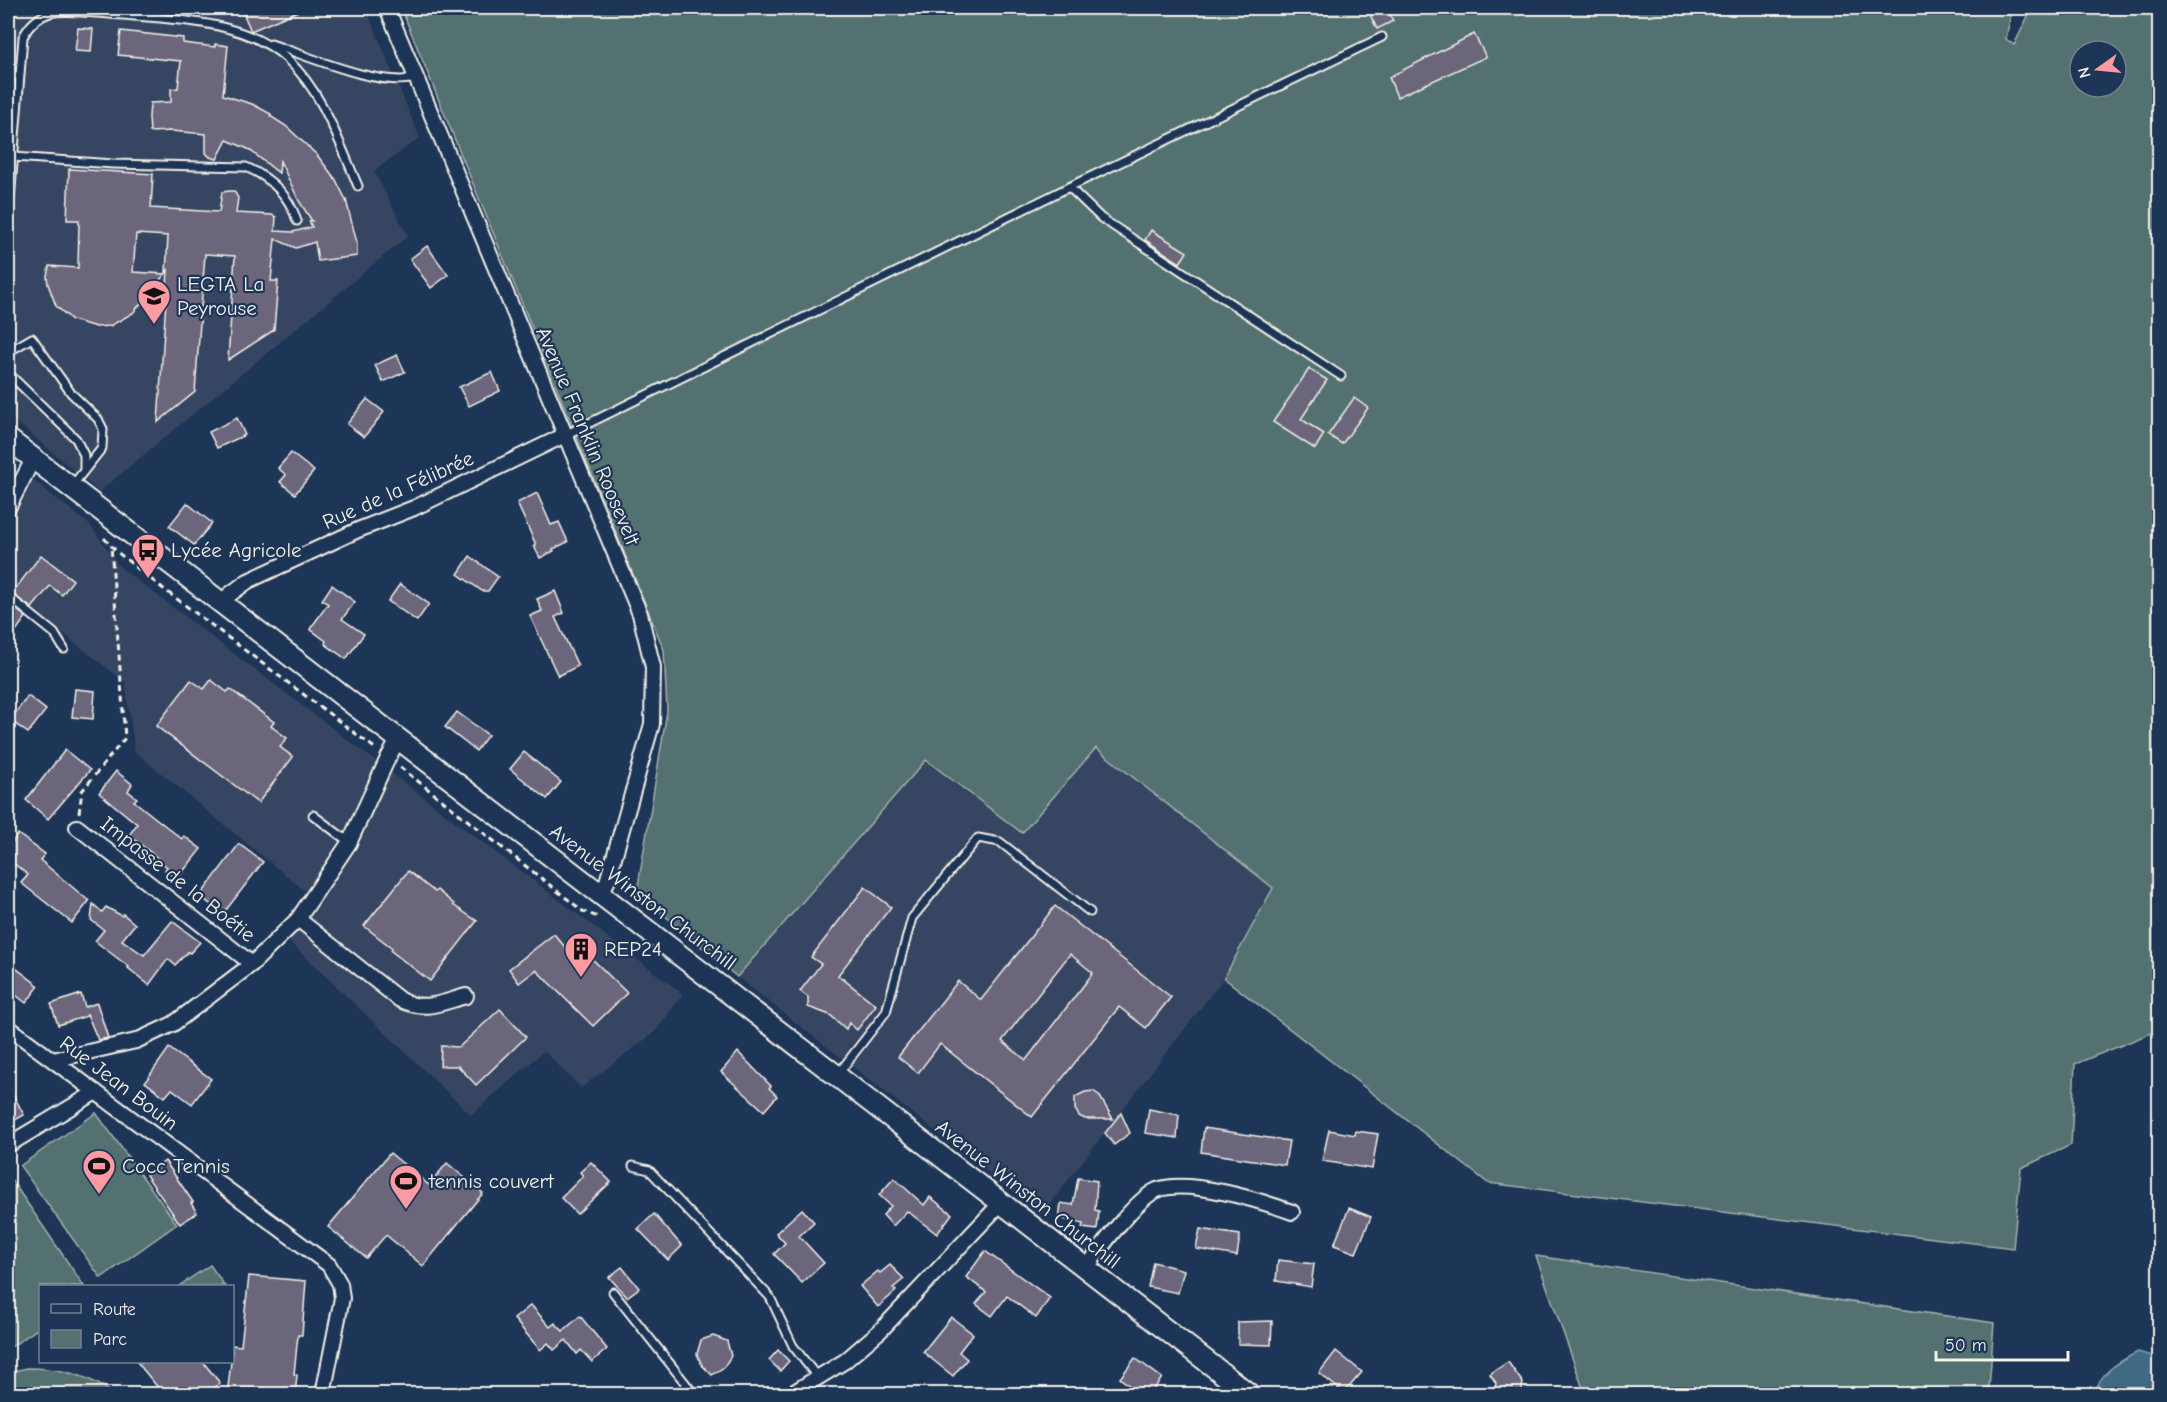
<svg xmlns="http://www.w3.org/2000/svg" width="2167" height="1402" font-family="'Comic Neue',sans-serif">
<rect width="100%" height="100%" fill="#1d3557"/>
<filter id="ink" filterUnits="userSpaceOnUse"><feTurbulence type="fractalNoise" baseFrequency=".0167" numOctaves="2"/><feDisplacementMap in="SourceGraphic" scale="12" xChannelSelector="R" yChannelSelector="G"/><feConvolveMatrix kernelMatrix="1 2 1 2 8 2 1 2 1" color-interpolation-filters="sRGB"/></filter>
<g filter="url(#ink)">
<g fill="#354462">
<path d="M8 8H366L420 138 374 171 408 236 99 492 8 415Z"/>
<path d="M32 479 90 525 121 568 683 994 656 1031 581 1088 544 1051 471 1115 277 930 306 892 135 752 125 682 8 591V525Z"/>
<path d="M1096 748 1273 888 1224 978 1042 1214 737 977 926 760 1022 833Z"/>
</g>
<g fill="#537170" stroke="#a4b1ac" stroke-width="1.5" fill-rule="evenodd">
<path d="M401 8H2012L2006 39 2014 45 2032 8H2159V1030L2075 1064 2071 1145 2021 1168 2013 1248 1488 1183 1224 978 1273 888 1096 748 1022 833 926 760 737 977 637 892 667 711 664 650ZM2080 51H2116V87H2080Z"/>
<path d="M96 1113 177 1224 101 1278 20 1166Z"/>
<path d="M8 1175 84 1286H40V1327L8 1349Z"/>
<path d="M1536 1256 1994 1323 1989 1388 1977 1394H1585Z"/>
<path d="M210 1265 225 1286H179Z"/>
<path d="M26 1368C59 1368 87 1374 114 1394H8V1373Z"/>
</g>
<path fill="#3f6b84" stroke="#87a1ac" stroke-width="1.5" d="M2138 1352 2159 1358V1391L2141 1394H2095C2098 1373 2120 1361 2138 1352Z"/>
<g fill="#6c667b" stroke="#f4f1e8" stroke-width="1.5" fill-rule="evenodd">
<path d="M241 8H305L251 31Z"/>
<path d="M1367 8H1387L1393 21 1377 29Z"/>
<path d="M78 28 93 29 91 52 75 51Z"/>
<path d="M121 31 183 38V43L215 47V44L228 46 223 95 252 104 271 114 270 116 286 126 317 155 336 180 346 200 357 243V256L318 261 315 242 296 248 275 239 271 281H278L274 330 228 360 235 256 205 254 195 392 158 422 168 270 166 273 168 236 136 234 133 272 165 274 133 313 110 326 96 327 72 320 56 306 48 284 47 276 49 266 78 268 79 220H67L69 169 153 174 151 208 219 212 222 192 230 191H234L238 198 236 213 272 215 276 217 275 231 293 232 312 227 309 221H312L299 201 280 161 279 173 248 149 227 140 217 159 210 157 206 153V134L171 131 150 132 149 117 150 103 171 102V89L178 88 181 61 118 55Z"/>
<path d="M1474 34 1486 57 1397 97 1389 77Z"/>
<path d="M1151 230 1187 252 1180 263 1145 240Z"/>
<path d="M427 246 448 275 431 288 410 259Z"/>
<path d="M397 355 405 372 383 382 375 365Z"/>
<path d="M1309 369 1327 380 1301 419 1324 434 1315 449 1273 422Z"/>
<path d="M492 372 500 391 469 406 459 387Z"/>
<path d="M1354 398 1368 408 1342 444 1328 435Z"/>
<path d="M367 399 384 412 364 437 347 424Z"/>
<path d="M237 418 245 435 217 448 209 432Z"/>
<path d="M291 453 314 471 295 494 280 482 286 475 278 468Z"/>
<path d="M537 493 551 525 559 522 568 542 553 549 554 551 540 558 534 546 536 545 517 503Z"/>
<path d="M187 503 212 523 194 545 169 526Z"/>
<path d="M41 555 73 580 62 595 50 586 32 608 8 591V582L16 588Z"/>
<path d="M470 556 498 577 488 591H482L458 574Z"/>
<path d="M400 584 429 604 417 621 388 601Z"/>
<path d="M332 585 355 602 342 619 364 634 346 659 325 644 326 641 310 629 328 604 322 600Z"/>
<path d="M555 591 564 613 555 617 578 666 558 676 530 616 542 611 537 599Z"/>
<path d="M8 603 26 617 8 642Z"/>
<path d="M191 680 204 689 211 680 227 692 230 689 274 722 271 726 287 738 280 747 293 757 258 803 156 726Z"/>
<path d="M75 689 95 691 93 719 72 717Z"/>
<path d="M28 696 46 710 28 733 10 720Z"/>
<path d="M457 712 488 735 476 751 445 727Z"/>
<path d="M65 750 90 770 48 819 26 800Z"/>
<path d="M524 752 561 782 547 799 510 769Z"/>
<path d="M116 771 132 784 128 791 137 798 134 801 182 839 184 836 201 849 177 879 165 870 167 867 159 861 160 860 129 835 137 824 99 793Z"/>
<path d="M18 834 45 854 40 860 89 901 72 923 21 883 28 875 8 859V848Z"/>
<path d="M239 844 263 862 223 914 200 896Z"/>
<path d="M408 871 435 892 437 890 454 904 453 905 477 921 430 981 391 951 392 948 364 926Z"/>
<path d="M865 887 891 907 838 975 876 1005 857 1030 849 1023 846 1029 830 1015 808 1007V997L800 991 821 964 811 957Z"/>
<path d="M93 904 102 912 106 907 122 916 123 914 135 924 122 940 144 955 172 921 200 942 190 953 188 952 175 965 168 959 149 985 128 968 129 967 95 941 104 930 91 920Z"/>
<path d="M1055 906 1171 997 1146 1028 1119 1007 1032 1117 940 1044 918 1073 898 1057 958 981 981 1000ZM1070 954 1093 973 1026 1060 1002 1041Z"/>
<path d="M554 934 571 954 580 947 627 993 593 1026 536 970 519 983 509 969Z"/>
<path d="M8 962 39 986 26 1003 8 989Z"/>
<path d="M81 994 85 1007 97 1003 108 1038 98 1040 87 1014V1016L58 1025 51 1004Z"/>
<path d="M500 1009 526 1037 476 1085 458 1066H440L441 1046 459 1047Z"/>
<path d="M169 1048 211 1079 192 1104 172 1089 165 1097 145 1082Z"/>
<path d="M738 1052 771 1086 769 1088 777 1096 764 1111 721 1072Z"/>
<path d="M8 1085 24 1115 8 1124Z"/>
<path d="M1093 1091 1099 1095 1113 1119H1085L1079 1116 1075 1109V1097L1085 1092Z"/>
<path d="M1149 1109 1179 1115 1177 1138 1145 1133Z"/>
<path d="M1121 1113 1130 1133 1114 1145 1105 1133Z"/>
<path d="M1204 1128 1289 1141 1285 1165 1201 1152Z"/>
<path d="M1329 1130 1355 1135 1356 1131 1378 1134 1372 1169 1322 1161Z"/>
<path d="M390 1153 429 1185 447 1163 483 1193 423 1266 386 1235 366 1258 328 1227Z"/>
<path d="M165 1161 193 1202 191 1203 197 1213 180 1224 146 1175Z"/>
<path d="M591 1162 611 1182 577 1214 561 1198 583 1176 580 1172Z"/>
<path d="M894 1178 924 1205 930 1197 952 1214 937 1234 907 1211 893 1226 883 1215 891 1206 879 1195Z"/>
<path d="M1078 1178 1097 1181 1095 1210 1099 1211 1097 1230 1082 1228 1083 1224 1059 1218 1061 1203 1073 1205Z"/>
<path d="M1349 1208 1371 1217 1356 1253 1334 1245Z"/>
<path d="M802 1209 814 1222 799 1236 824 1263 802 1283 774 1254 785 1243 776 1233Z"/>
<path d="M654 1214 682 1246 668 1260 638 1229Z"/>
<path d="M1200 1229 1240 1235 1237 1256 1196 1249Z"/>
<path d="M985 1251 1050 1298 1036 1318 1007 1296 992 1316 976 1304 986 1292 966 1277Z"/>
<path d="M1278 1260 1314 1264 1311 1287 1276 1281Z"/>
<path d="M1153 1262 1184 1270 1178 1293 1148 1287Z"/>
<path d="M890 1265 904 1279 893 1288 896 1291 878 1307 860 1286 878 1271 880 1273Z"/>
<path d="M622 1267 639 1288 627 1297 609 1277Z"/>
<path d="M249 1276 306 1281 302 1335H298L294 1374 297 1375 295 1395H227L231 1362H232V1345L241 1346Z"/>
<path d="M531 1305 550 1327 555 1323 563 1331 580 1316 607 1349 592 1362 581 1350 577 1354 566 1340 554 1350 548 1343 540 1350 514 1319Z"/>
<path d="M951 1317 973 1334 959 1352 967 1359 953 1376 923 1352Z"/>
<path d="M1272 1321 1271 1345 1238 1344V1322Z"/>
<path d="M713 1336 727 1341 731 1356 724 1367 712 1375 702 1365 697 1354 701 1340Z"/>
<path d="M778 1350 789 1361 780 1371 769 1360Z"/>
<path d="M1336 1351 1362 1372 1344 1393 1319 1373Z"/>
<path d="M1135 1358 1162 1378 1149 1395H1141L1120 1378Z"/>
<path d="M137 1362H203L220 1383 205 1395H164Z"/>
<path d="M1508 1362 1523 1383 1521 1395H1494L1496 1383 1490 1374Z"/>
</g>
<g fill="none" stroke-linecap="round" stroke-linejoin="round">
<defs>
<g id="lane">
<path d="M271 44C308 56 380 88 416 78"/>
<path d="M8 75 19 76"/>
<path d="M13 157 113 164 246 167C271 178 289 195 297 221"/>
<path d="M1069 187 1101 218 1341 376"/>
<path d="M8 226 23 37C29 25 37 17 50 13 64 9 93 13 109 14 166 19 243 18 287 59 323 92 339 142 358 186"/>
<path d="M8 352 32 338 71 393 98 419 103 429 102 448 72 486"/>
<path d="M8 373 76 439 84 455V469"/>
<path d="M565 435 1069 187 1382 37"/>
<path d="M8 596 54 633 64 649"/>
<path d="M313 815 349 842"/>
<path d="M838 1074 886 1012 912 918 978 838 1000 842 1090 912"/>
<path d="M633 1166 649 1170 770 1297 793 1346 818 1378"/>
<path d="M613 1292 694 1394"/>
</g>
<g id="street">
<path d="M387 8 640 614 653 667 652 724 607 882 599 894"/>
<path d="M8 508 33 459"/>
<path d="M221 605 229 595 248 581 358 530 414 508 565 435"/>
<path d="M77 827 252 964"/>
<path d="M298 919 400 1000C426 1012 440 1003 466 996"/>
<path d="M8 1027 329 1265 340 1284 342 1298 323 1394"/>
<path d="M53 1060 136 1041 173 1024 252 964 298 919 349 843 388 758 398 740"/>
<path d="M8 1145 96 1092"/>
<path d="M1086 1269C1099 1249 1136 1199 1157 1190 1188 1178 1261 1201 1292 1212"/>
<path d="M791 1394 845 1361 881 1330 1001 1203"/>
</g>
<path id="secondary" d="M8 439 837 1076 1249 1394"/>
</defs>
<use href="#lane" stroke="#f4f1e8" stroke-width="11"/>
<use href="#street" stroke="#f4f1e8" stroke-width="18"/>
<use href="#secondary" stroke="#f4f1e8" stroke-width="24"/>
<g stroke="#f4f1e8" stroke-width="3" stroke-dasharray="6 4.5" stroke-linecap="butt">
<path d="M104 538 117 552 161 587 376 749"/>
<path d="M400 767 584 912 598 917"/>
<path d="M79 813 82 791 125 738 111 545"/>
</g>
<use href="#lane" stroke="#1d3557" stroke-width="7"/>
<use href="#street" stroke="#1d3557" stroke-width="14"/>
<use href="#secondary" stroke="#1d3557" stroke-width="20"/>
</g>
</g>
<defs>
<symbol id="school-pin" viewBox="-11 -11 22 30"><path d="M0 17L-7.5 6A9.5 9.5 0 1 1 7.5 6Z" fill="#ff9aa2" stroke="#1d3557"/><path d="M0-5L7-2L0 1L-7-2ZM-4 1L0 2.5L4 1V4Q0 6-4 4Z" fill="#111"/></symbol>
<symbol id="bus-pin" viewBox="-11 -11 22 30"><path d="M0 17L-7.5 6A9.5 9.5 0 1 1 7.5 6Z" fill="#ff9aa2" stroke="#1d3557"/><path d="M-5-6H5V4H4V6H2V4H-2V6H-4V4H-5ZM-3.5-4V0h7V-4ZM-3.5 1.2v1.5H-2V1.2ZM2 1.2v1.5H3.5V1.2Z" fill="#111"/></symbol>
<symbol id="building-pin" viewBox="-11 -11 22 30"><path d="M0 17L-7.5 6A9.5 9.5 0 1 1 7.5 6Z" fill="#ff9aa2" stroke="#1d3557"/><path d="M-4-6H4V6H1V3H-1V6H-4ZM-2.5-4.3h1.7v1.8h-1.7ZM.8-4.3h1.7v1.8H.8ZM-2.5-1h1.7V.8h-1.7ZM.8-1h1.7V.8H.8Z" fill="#111"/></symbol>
<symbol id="stadium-pin" viewBox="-11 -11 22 30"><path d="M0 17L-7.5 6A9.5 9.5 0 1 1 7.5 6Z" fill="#ff9aa2" stroke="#1d3557"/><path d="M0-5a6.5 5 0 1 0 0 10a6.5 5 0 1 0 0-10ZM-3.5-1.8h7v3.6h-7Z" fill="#111"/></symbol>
</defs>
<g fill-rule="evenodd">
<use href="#school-pin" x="135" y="277" width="38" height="52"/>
<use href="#bus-pin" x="129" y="531" width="38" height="52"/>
<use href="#building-pin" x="562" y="930" width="38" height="52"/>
<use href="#stadium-pin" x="80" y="1147" width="38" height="52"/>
<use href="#stadium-pin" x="387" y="1162" width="38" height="52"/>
</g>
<g text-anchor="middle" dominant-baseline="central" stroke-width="4.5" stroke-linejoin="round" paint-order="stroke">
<g font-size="21" fill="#f4f1e8" stroke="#1d3557" text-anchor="start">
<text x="177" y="284">LEGTA La<tspan x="177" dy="24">Peyrouse</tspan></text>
<text x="171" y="550">Lycée Agricole</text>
<text x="604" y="949">REP24</text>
<text x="122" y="1166">Cocc Tennis</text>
<text x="429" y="1181">tennis couvert</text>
</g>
<g font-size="21" fill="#f4f1e8" stroke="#1d3557">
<text transform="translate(588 436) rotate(67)">Avenue Franklin Roosevelt</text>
<text transform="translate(398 490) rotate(-24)">Rue de la Félibrée</text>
<text transform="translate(178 879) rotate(38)">Impasse de la Boétie</text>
<text transform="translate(643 897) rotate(37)">Avenue Winston Churchill</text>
<text transform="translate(119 1083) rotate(37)">Rue Jean Bouin</text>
<text transform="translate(1028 1194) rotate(38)">Avenue Winston Churchill</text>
</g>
</g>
<rect width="2167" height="1402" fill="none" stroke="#1d3557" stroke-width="30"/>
<rect x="15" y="15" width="2137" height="1372" fill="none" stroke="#f4f1e8" stroke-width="2" filter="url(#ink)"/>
<rect x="39" y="1285" width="195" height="78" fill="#1d3557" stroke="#738091" stroke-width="1.5"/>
<rect x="51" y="1304" width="30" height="9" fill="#1d3557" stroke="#738091" stroke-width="1.5"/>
<text x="93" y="1315" font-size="18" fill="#f4f1e8">Route</text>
<rect x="51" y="1330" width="30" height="18" fill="#537170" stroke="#738091" stroke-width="1.5"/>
<text x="93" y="1345" font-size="18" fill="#f4f1e8">Parc</text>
<g transform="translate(2098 69) rotate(255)"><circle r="28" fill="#1d3557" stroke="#738091" stroke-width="1.5"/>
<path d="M0-4.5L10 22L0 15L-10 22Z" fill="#ff9aa2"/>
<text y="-9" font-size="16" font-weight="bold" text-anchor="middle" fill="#f4f1e8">N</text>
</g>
<path d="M1936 1351v9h132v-9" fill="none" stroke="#f4f1e8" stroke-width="3"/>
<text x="1945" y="1351" font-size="18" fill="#f4f1e8" stroke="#1d3557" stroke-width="4.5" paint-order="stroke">50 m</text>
</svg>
